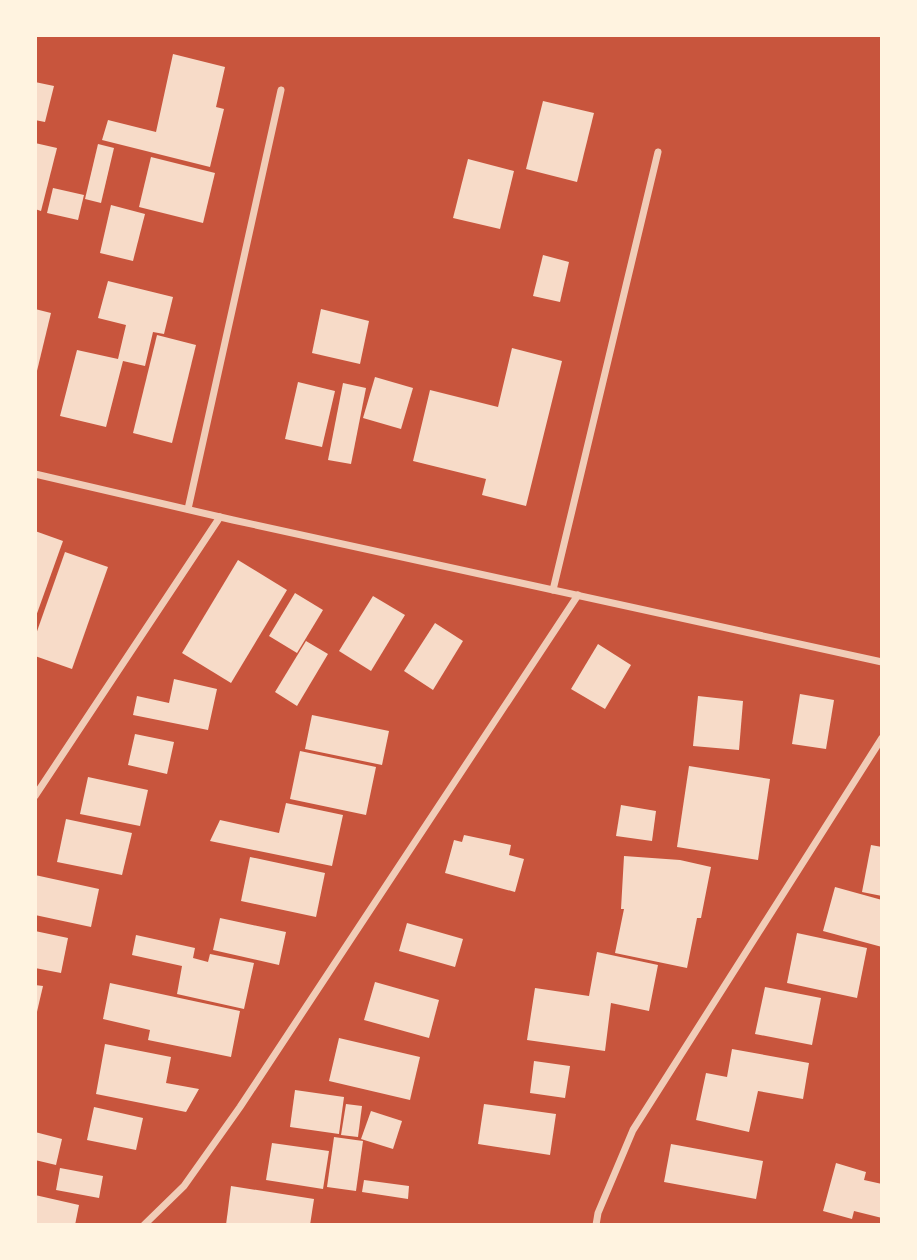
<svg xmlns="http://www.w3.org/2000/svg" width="917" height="1260" font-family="'Exo 2',sans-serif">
<rect width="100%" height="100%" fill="#c8553d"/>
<g fill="#f7dbc8">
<path d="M173 54 225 67 216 107 224 109 210 167 102 140 108 120 156 132Z"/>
<path d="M35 82 54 86 45 122 35 120Z"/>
<path d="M543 101 594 113 577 182 526 169Z"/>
<path d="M35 143 57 148 41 211 35 209Z"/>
<path d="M98 144 114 148 101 203 85 199Z"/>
<path d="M151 157 215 173 203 223 139 207Z"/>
<path d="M468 159 514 171 500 229 453 218Z"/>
<path d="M53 188 84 195 78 220 47 213Z"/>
<path d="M111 205 145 214 133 261 100 253Z"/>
<path d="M543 255 569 262 560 302 533 296Z"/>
<path d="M108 281 173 297 164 334 153 332 145 366 123 361 106 427 60 416 77 350 118 359 126 325 98 318Z"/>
<path d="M35 309 51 313 36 375H35Z"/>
<path d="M321 309 369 321 360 364 312 353Z"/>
<path d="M157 335 196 345 172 443 133 433Z"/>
<path d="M512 348 562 361 526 506 482 495 486 479 413 461 430 390 498 407Z"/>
<path d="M375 377 413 388 401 429 363 418Z"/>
<path d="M298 382 335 391 322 447 285 439Z"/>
<path d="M343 383 366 388 351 464 328 460Z"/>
<path d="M35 531 63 541 35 619Z"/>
<path d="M65 552 108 567 72 669 35 656V637Z"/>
<path d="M238 560 287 590 231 683 182 653Z"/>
<path d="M295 593 323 610 297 653 269 636Z"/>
<path d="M373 596 405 615 371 671 339 651Z"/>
<path d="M435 623 463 641 433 690 404 671Z"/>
<path d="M306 641 328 654 297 706 275 692Z"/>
<path d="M598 644 631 665 605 709 571 689Z"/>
<path d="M174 679 217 689 208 730 133 715 137 696 169 703Z"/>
<path d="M800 694 834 700 826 749 792 744Z"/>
<path d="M698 696 743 701 739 750 693 746Z"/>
<path d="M312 715 389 731 382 765 305 749Z"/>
<path d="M135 734 174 742 167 774 128 765Z"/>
<path d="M300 751 376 767 366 815 290 799Z"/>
<path d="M689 766 770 779 758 860 677 847Z"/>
<path d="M88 777 148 790 140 826 80 814Z"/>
<path d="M286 803 343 815 332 866 210 841 220 820 279 833Z"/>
<path d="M621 805 656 811 652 841 616 836Z"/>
<path d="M66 819 132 833 122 875 57 862Z"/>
<path d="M464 835 511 845 509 855 524 859 515 892 445 873 454 840 462 842Z"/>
<path d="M871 845 882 847V896L862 892Z"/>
<path d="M624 856 680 860 711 867 701 918H697L687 968 615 953 624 909H621Z"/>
<path d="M250 857 325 873 316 917 241 901Z"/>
<path d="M35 875 99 889 91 927 35 915Z"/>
<path d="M835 887 882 900V947L823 931Z"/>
<path d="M220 918 286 932 279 965 213 950Z"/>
<path d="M407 923 463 939 455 967 399 951Z"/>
<path d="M35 931 68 938 61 973 35 968Z"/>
<path d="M797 933 867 948 857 998 787 983Z"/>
<path d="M136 935 195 948 193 958 208 962 210 954 254 963 244 1009 177 994 182 966 132 955Z"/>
<path d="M597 952 658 965 649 1011 611 1003 605 1051 527 1040 535 988 589 996Z"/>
<path d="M375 982 439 1000 429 1038 364 1020Z"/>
<path d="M110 983 240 1011 231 1057 148 1040 150 1030 103 1019Z"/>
<path d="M35 985 43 986 36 1016H35Z"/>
<path d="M765 987 821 998 812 1045 755 1034Z"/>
<path d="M339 1038 420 1057 410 1100 329 1081Z"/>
<path d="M105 1044 171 1057 166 1083 199 1089 186 1112 96 1094Z"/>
<path d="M732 1049 809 1063 803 1099 758 1091 749 1132 696 1120 706 1073 727 1077Z"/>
<path d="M534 1061 570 1066 565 1098 530 1093Z"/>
<path d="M295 1090 344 1097 339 1134 290 1127Z"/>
<path d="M346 1104 362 1106 358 1137 341 1135Z"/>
<path d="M484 1104 556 1114 550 1155 478 1144Z"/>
<path d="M94 1107 143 1118 136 1150 87 1140Z"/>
<path d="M371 1111 402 1121 393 1149 361 1139Z"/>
<path d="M35 1132 62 1139 56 1165 35 1160Z"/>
<path d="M334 1137 363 1141 356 1191 327 1187Z"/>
<path d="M272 1143 329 1151 323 1189 266 1180Z"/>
<path d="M671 1144 763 1161 756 1199 664 1182Z"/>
<path d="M836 1163 866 1172 864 1180 882 1184V1218L854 1211 852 1219 823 1211Z"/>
<path d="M60 1168 103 1176 99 1198 56 1190Z"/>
<path d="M364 1180 409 1186 408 1199 362 1192Z"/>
<path d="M231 1186 314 1199 310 1225H226Z"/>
<path d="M35 1195 79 1205 75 1225H35Z"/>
</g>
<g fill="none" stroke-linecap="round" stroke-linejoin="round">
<g stroke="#f1ccb7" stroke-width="7">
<path d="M35 474 233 520 882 662"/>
<path d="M188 509 281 90"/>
<path d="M553 590 658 152"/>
<path d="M35 796 220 517"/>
<path d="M144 1225 184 1186 240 1107 578 595"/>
<path d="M596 1225 598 1213 633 1130 882 738"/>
</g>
</g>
<rect width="917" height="1260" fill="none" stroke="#fff3e0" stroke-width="74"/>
</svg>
